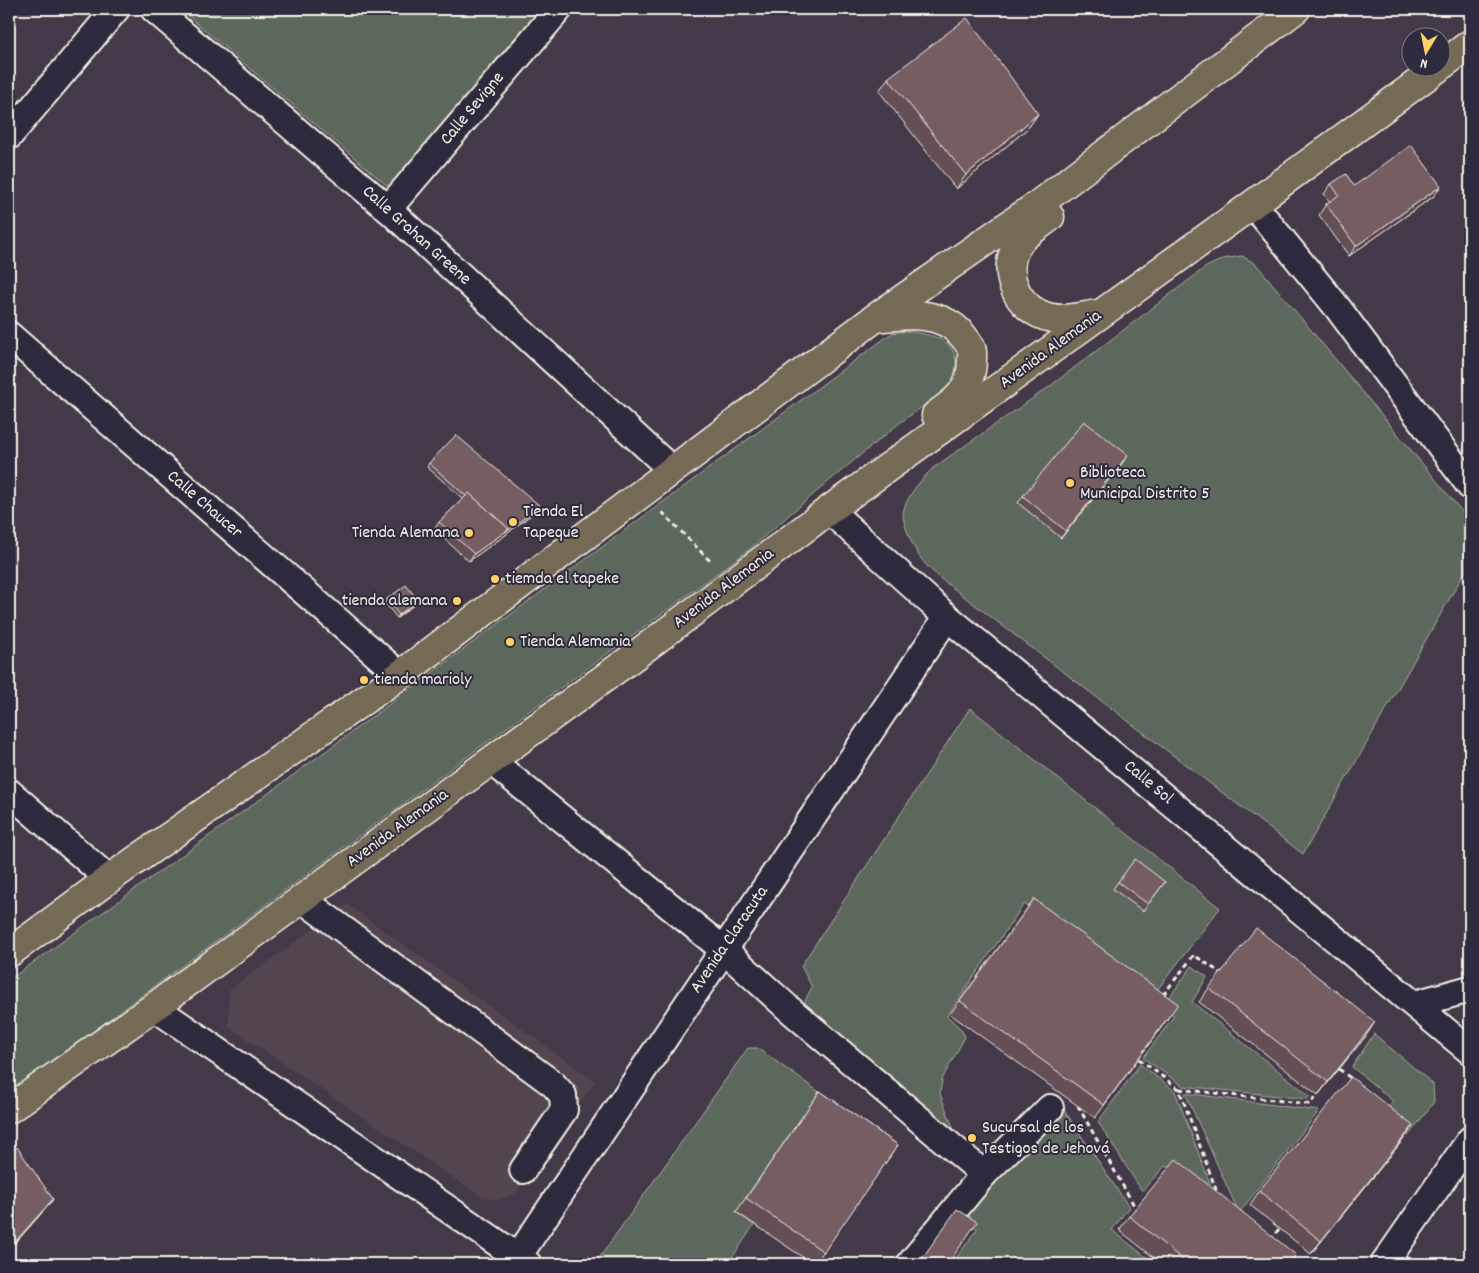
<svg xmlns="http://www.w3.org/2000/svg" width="1479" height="1273" font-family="Dekko,sans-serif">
<rect width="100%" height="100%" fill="#443948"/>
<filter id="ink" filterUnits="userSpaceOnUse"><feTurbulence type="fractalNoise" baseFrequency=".02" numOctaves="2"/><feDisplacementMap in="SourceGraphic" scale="10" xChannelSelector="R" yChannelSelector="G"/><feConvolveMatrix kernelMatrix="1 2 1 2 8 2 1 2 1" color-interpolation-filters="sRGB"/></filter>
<g filter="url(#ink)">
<path fill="#524450" d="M347 904 595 1081 517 1192 513 1195 498 1200 482 1197 229 1027V990Z"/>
<g fill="#5d675b" stroke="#a8aca2">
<path d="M180 9H543L390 188Z"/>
<path d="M1242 256 1256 264 1470 521V563L1303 854 941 579C935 573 927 567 922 560 915 552 902 523 903 513 906 496 921 480 933 468L1049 387 1206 267 1223 259Z"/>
<path d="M906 331C926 334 954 337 956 361 956 369 956 377 953 383 950 388 909 416 901 422 850 463 799 506 750 549L9 1093V980L277 787 892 333Z"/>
<path d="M970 708 1220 908 1154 994 1024 904 947 1016 961 1029 965 1037 942 1079 940 1094 961 1148 799 1013 812 987 801 966Z"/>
<path d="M1192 966 1207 977 1192 1002 1310 1096 1307 1099 1183 1086 1143 1058 1174 1016 1163 1006Z"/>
<path d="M1374 1034 1433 1084 1434 1102 1408 1136 1382 1115 1393 1101 1352 1067Z"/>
<path d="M748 1048H757L822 1094 737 1213 754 1225 728 1264H595Z"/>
<path d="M1140 1064 1175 1091 1219 1207 1165 1166 1142 1191 1098 1122Z"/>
<path d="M1185 1093 1319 1111 1239 1213Z"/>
<path d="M1064 1110 1129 1207 1112 1230 1155 1264H952L977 1229 961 1212 980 1191 994 1183Z"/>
</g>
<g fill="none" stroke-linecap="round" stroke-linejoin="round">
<defs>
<g id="minor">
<path d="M154 9 388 209 672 470"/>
<path d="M9 136 116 9"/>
<path d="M1253 204 1337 307 1470 486"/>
<path d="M388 209 559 9"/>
<path d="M9 335 400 675"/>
<path d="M829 510 947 617 1470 1051"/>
<path d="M491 761 724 950 789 1009 984 1174"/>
<path d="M9 792 109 879"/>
<path d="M302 899 553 1084 563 1095 564 1110 523 1170"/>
<path d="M1415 1004 1470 989"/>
<path d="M154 1007 528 1264"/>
<path d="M513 1264 947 617"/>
<path d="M910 1264 984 1174 1050 1108"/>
<path d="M1384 1264 1470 1140"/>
</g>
<g id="major">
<path d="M1442 65 1470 44"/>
<path d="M1050 217C1041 225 1027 232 1020 241 998 270 1017 312 1052 318 1066 321 1083 316 1098 314"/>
<path d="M876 318C905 314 942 310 963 336 970 345 973 347 972 359 972 372 968 386 960 395 953 403 944 409 936 415"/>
<path d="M9 953 109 879 400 675 875 318 1036 206 1296 9"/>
<path d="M9 1109 154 1007 629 660 829 510 1253 204 1438 68"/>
</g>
</defs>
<use href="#minor" stroke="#f4f1e8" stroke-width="30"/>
<use href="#major" stroke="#f4f1e8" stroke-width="31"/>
<g stroke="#f4f1e8" stroke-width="3" stroke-dasharray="5 4" stroke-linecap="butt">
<path d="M662 512 712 563"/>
<path d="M1163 995 1194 955 1222 974"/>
<path d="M1139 1059 1179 1089 1218 1195"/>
<path d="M1339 1069 1353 1080"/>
<path d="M1179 1089 1309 1104 1318 1095"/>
<path d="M1078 1106 1136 1209"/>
<path d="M1270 1240 1279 1229"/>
</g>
<use href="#minor" stroke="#2f2a3d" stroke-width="26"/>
<use href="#major" stroke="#756a55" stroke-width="28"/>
</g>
<g fill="#645054" stroke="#f4f1e8">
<path d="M888 78 1038 114 1028 128 956 189 879 91Z"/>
<path d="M1331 184 1354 186 1434 196 1349 256 1319 215 1326 204 1330 202 1324 194Z"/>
<path d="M1123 462 1061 538 1018 503 1023 496Z"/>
<path d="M429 463 537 510 504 536 469 561 434 530 439 522 463 499 427 467Z"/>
<path d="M387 599 415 604 397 618 385 603Z"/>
<path d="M1118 882H1165L1143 911 1113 889Z"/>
<path d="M1034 899 1169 1017 1095 1118 950 1014Z"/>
<path d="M1209 988 1366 1036 1318 1095 1199 1002Z"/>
<path d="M820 1091 898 1145 815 1264H813L736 1212Z"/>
<path d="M1403 1140 1311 1254 1250 1205 1259 1191Z"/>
<path d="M9 1153 53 1199 48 1206 9 1250Z"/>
<path d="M1129 1216 1296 1255 1289 1264H1162L1119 1230Z"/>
</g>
<g fill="#514145" stroke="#f4f1e8">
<path d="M1038 114 1028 128 956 189 966 175Z"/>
<path d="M1441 186 1434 196 1349 256 1356 246Z"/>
<path d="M1128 455 1123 462 1061 538 1066 531Z"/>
<path d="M540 506 537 510 504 536 469 561 474 554Z"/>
<path d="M418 600 415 604 397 618 399 615Z"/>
<path d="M1375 1022 1366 1036 1318 1095 1328 1082Z"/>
<path d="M1413 1126 1403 1140 1311 1254 1321 1241Z"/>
<path d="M53 1199 48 1206 9 1250 14 1243Z"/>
</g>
<g fill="#745d62" stroke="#f4f1e8">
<path d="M967 18 1038 114 966 175 888 78Z"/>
<path d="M1411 145 1441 186 1356 246 1326 204 1339 195 1331 184 1346 174 1354 186Z"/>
<path d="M1084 421 1128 455 1066 531 1023 496Z"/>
<path d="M456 435 540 506 506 532 509 529 469 493 466 496 429 463Z"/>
<path d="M469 493 509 529 474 554 439 522Z"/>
<path d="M406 585 418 600 399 615 387 599Z"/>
<path d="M1135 859 1165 882 1148 904 1118 882Z"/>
<path d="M1034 899 1178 1004 1104 1105 960 1001Z"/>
<path d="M1256 928 1375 1022 1328 1082 1209 988Z"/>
<path d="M1351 1077 1413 1126 1321 1241 1259 1191Z"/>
<path d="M820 1091 898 1145 824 1252 746 1198Z"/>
<path d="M17 1147 53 1199 14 1243 9 1239V1153Z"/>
<path d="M1176 1159 1296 1255 1288 1264H1188L1129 1216Z"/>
<path d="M957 1209 977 1222 948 1264H918Z"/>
</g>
</g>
<g fill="#ffd166" stroke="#2f2a3d" stroke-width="2">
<circle cx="1070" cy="483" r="5"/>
<circle cx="513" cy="522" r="5"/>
<circle cx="469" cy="533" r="5"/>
<circle cx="495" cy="579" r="5"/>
<circle cx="457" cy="601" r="5"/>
<circle cx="510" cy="642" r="5"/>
<circle cx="364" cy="680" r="5"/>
<circle cx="972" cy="1138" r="5"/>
</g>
<g text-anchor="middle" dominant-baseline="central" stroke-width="4" stroke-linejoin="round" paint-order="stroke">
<g font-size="18" fill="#f4f1e8" stroke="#2f2a3d">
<text transform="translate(473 109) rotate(-50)">Calle Sevigne</text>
<text transform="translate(416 236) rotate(42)">Calle Grahan Greene</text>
<text transform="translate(1051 350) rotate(-36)">Avenida Alemania</text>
<text transform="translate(204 505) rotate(41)">Calle Chaucer</text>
<text transform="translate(724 589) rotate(-37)">Avenida Alemania</text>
<text transform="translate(1148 783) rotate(40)">Calle Sol</text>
<text transform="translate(398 829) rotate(-36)">Avenida Alemania</text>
<text transform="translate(730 940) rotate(-56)">Avenida Claracuta</text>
</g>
<g font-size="18" fill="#f4f1e8" stroke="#2f2a3d" text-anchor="start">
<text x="1080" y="473">Biblioteca<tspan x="1080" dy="21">Municipal Distrito 5</tspan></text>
<text x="523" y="512">Tienda El<tspan x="523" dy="21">Tapeque</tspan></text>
<text x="459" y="533" text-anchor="end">Tienda Alemana</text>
<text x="505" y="579">tiemda el tapeke</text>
<text x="447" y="601" text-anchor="end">tienda alemana</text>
<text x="520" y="642">Tienda Alemania</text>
<text x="374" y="680">tienda marioly</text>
<text x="982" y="1128">Sucursal de los<tspan x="982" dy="21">Testigos de Jehová</tspan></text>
</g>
</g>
<rect width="1479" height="1273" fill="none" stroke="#2f2a3d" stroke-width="30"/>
<rect x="15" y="15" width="1449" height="1243" fill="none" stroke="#f4f1e8" stroke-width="2" filter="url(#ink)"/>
<g transform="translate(1426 52) rotate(190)"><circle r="24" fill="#2f2a3d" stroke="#7e7a81"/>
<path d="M0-4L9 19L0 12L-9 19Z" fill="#ffd166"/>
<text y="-8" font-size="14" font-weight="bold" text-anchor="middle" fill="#f4f1e8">N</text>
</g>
</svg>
